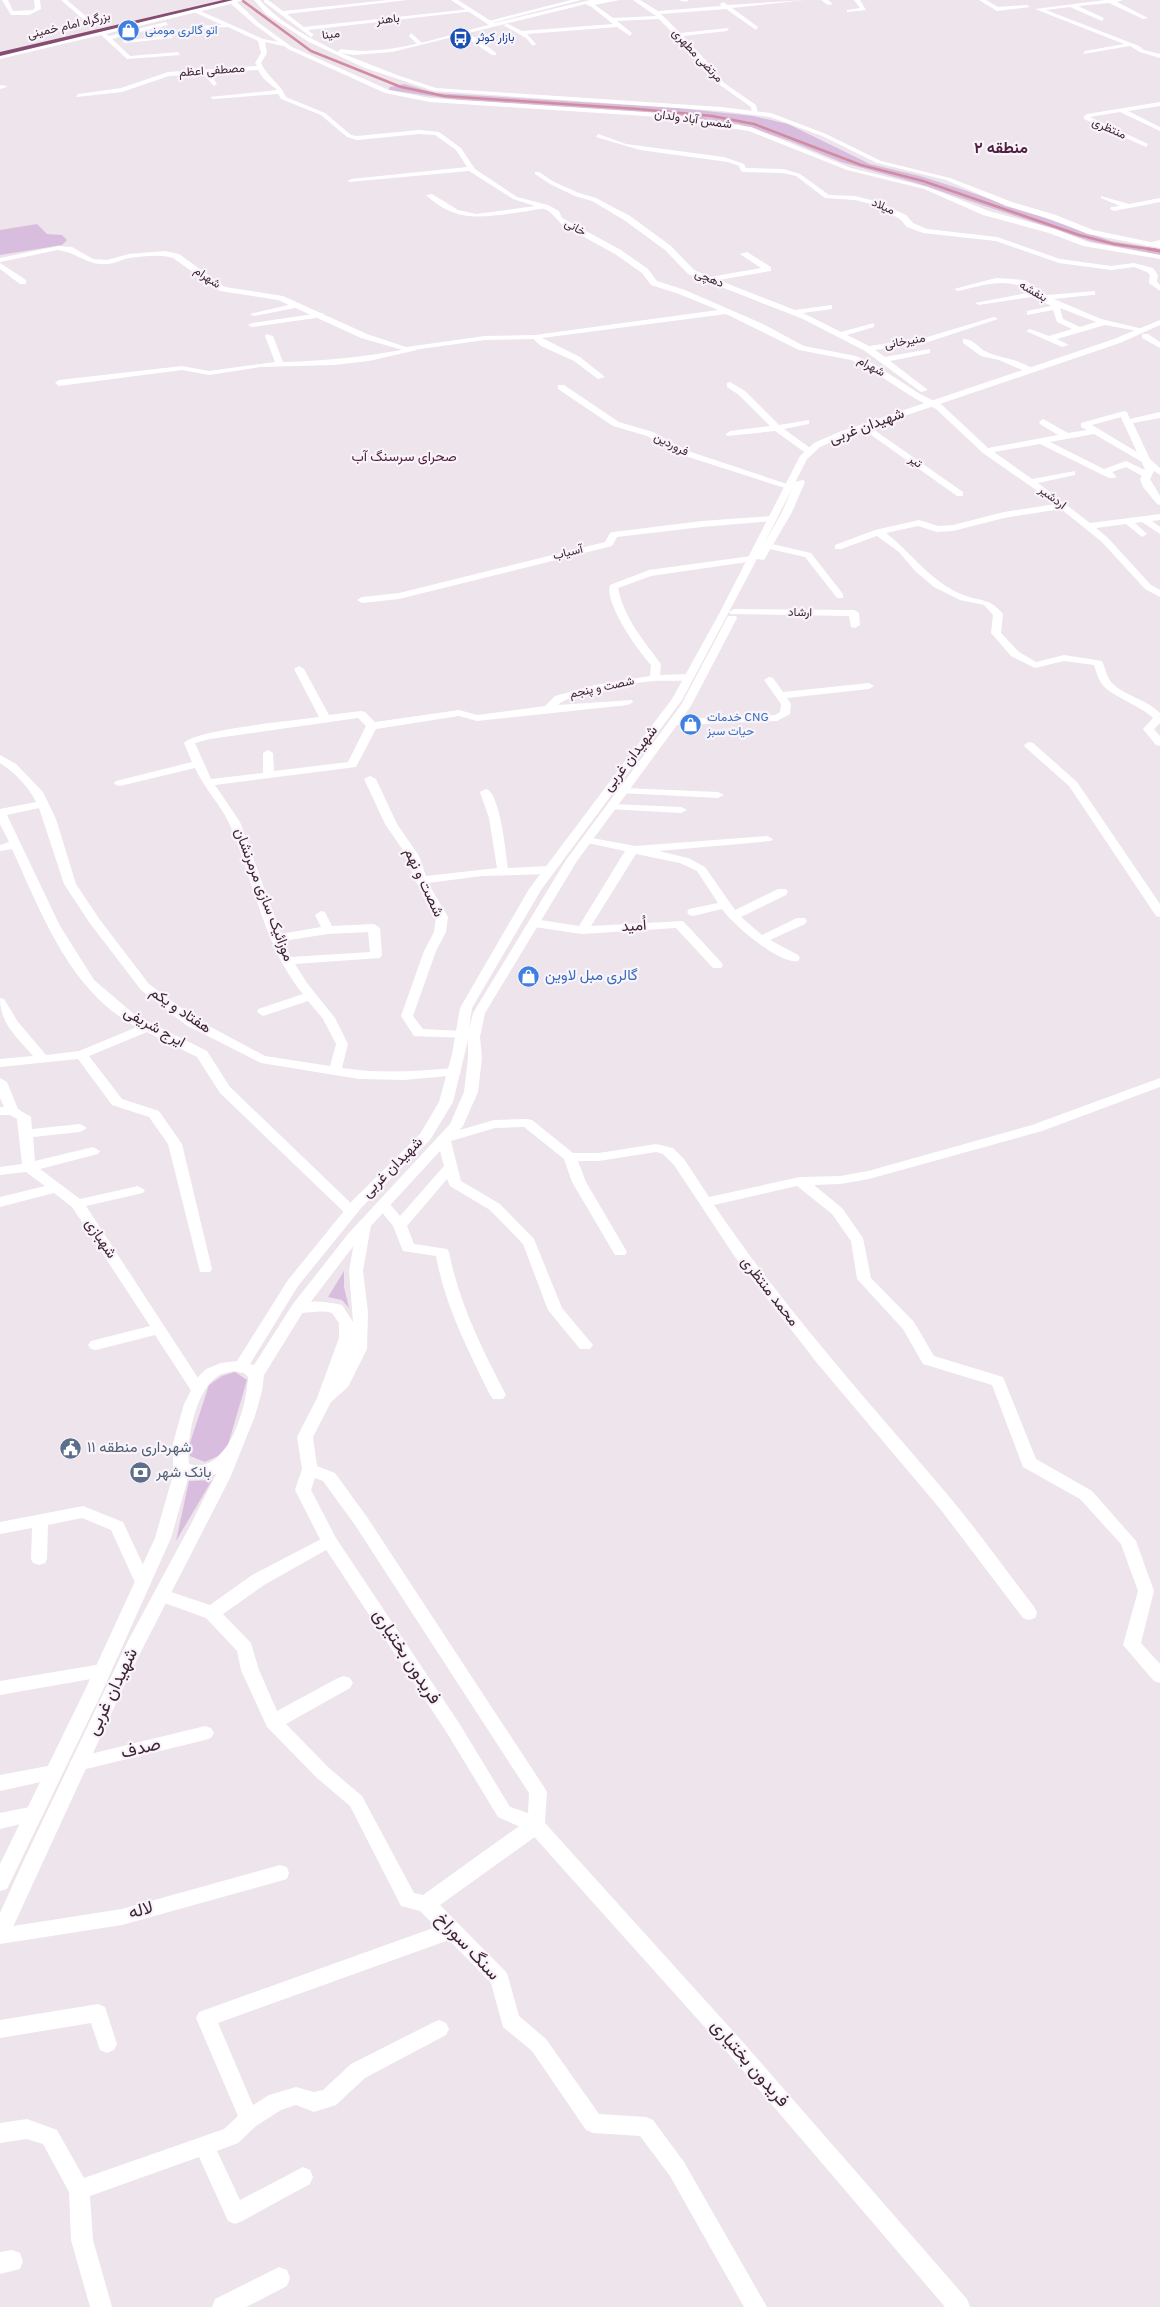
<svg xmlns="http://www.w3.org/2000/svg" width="1160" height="2307" font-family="Overpass,Vazirmatn,sans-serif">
<rect width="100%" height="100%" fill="#ede4ec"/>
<g fill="#d9bdde">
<path d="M404 84 436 93 678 108 753 116 788 124 870 164 920 176 964 190 1111 241 1160 249V255L1093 242 916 183 841 162 790 141 738 124 653 113 457 100 389 90 390 87Z"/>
<path d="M37 224 47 234 62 235 67 240 62 245 0 255V230Z"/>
<path d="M344 1271V1287L349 1308 342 1300 328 1297Z"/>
<path d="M235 1372 247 1380 228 1445 218 1456 205 1462 190 1456 189 1446 209 1385 222 1376Z"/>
<path d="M212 1480 176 1541 189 1481Z"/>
</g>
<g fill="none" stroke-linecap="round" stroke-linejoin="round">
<path stroke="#d18d9f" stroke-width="2.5" d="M243 1 311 51 401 87 444 96 638 109 712 116 754 124 861 165 923 181 1079 235 1114 244 1156 250"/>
<path stroke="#d18d9f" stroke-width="3" d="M1148 249 1160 251"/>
<g fill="#fff" fill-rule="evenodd">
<path d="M2 0H8L13 11 33 10 35 8 34 0H40L41 9 29 15H11Z"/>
<path d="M61 0H67L96 25V27H92Z"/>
<path d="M264 0H268L283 11 388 0H407L287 14 304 27 471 9 474 11 308 30 314 35 311 37 264 2Z"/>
<path d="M571 0H581L488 24 485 22Z"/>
<path d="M633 0H640L658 11 721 6 720 4 723 2 728 5 806 0 732 8 758 27 756 30 726 9 661 14 680 33 729 28 727 31 683 36 713 68 724 83 756 105 758 113 755 115 752 113 751 107 720 85 709 70 659 19 617 21 632 33 630 36 617 27 527 34 536 44 533 46 526 38 503 25 508 24 522 31 613 24 589 5 591 2 613 18 656 16Z"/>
<path d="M678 0H689L686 2Z"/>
<path d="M821 0H828L833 4 828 5Z"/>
<path d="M854 0H860L866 10 847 12V10L860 8Z"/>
<path d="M979 0H986L998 7 1027 5 1030 7 997 11Z"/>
<path d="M1105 0H1123L1117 2 1148 18 1143 19 1109 3 1078 6 1104 18 1102 21 1070 7 1046 10 1139 46 1144 50 1160 54V58L1140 52 1130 46 1083 54 1085 51 1124 44 1035 9Z"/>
<path d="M196 9 263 39 285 43 283 46 265 42 267 53 261 63C268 78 281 84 286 97L325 113 351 135 357 136 419 130 439 132 461 148 475 169 517 197 548 205 559 211 562 218 621 250 648 269 657 281 685 290 763 324 804 346 856 356 874 364 920 394 942 405 988 448 1058 435 1040 424 1039 422 1043 419 1068 433 1087 430 1081 427V423L1124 411 1127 412 1130 419 1160 412V418L1133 423 1150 459 1160 468V475L1154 471 1150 479 1160 496V505L1157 504 1143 487 1140 479 1142 476 1126 467 1112 472 1116 476 1115 478H1109L1040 444 994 452 1032 479 1075 471V475L1038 483 1090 523 1160 514V520L1152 521 1160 527V534L1142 522 1135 523 1147 534 1142 537 1126 524 1096 528 1108 538 1151 585 1160 590V597L1145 589 1102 542 1061 509 1004 518 953 531 937 532 918 526 886 533C913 554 932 584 966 596 983 602 990 598 1003 614L1001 633 1019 652 1036 662 1064 655 1102 661C1105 667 1107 678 1112 683 1125 696 1146 699 1160 713V723L1154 729 1160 736V746L1156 745 1143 729 1153 718C1140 705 1110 696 1102 684 1098 679 1096 671 1094 665L1064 661 1035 668 1011 656 991 633 993 615 984 605 960 600 934 587 915 571 899 552 877 536 841 549H835V545L875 530 919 520 938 526 953 525 1004 512 1056 504 983 453 936 409 914 398 868 368 851 360 799 350 726 314 542 338 580 357 605 377 598 379 574 361 541 346 531 337 535 335 718 310 679 294 651 285 642 273 615 254 564 226C557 221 552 211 544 209 539 208 527 212 521 212 484 217 457 224 426 195L432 194 458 210 476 214 535 206 513 199 469 171 349 182 348 181 351 179 467 167 456 150 435 135 419 134 357 140 347 137 321 115 281 99 278 94 213 99 210 97 277 90 263 78 258 70 209 73 217 84 214 86 203 74 169 76 122 92 76 97 78 94 121 88 168 72 257 66 255 63 261 53 258 41 228 27 194 29 196 26 222 25 194 12ZM1121 417 1123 422 1137 452 1092 425ZM1094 434 1142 462 1145 470 1126 461 1104 469 1050 442Z"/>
<path d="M166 22 168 25 112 39 130 56 178 52 180 55 127 59 99 33 104 32 109 36Z"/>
<path d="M411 33 421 42V44H417L409 36Z"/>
<path d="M466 33 478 39 496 53V55H492L464 36Z"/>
<path d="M171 35 173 38 125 43 122 41Z"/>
<path d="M0 85 6 86 7 87 0 89Z"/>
<path d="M1160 102V106L1128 111 1160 127V131L1120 112 1090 117 1148 144 1146 147 1084 119V116L1087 114Z"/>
<path d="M598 134 626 144 724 157 744 164 746 168 783 169 800 174 829 195 855 196 875 201 906 215 913 223 927 229 997 237 1060 259 1111 266 1134 263 1153 268 1158 275 1157 282 1160 285V291L1149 283 1150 275 1147 272 1134 267 1111 270 1059 263 996 241 923 233 907 227 900 219 871 204 855 200 825 198 796 176 783 173 743 172 741 171 739 166 728 162 640 150 596 137Z"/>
<path d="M535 172H539L554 182 579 193 596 198 630 216 671 246 694 270 710 277 761 268 740 254 747 252 771 267V271L718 280 795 310 832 305V309L803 313 841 332 874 323V327L847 335 869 346 924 338 994 317 998 319 928 342 875 350 885 357 930 349V353L890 361 928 390 921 392 865 351 803 319 688 274 665 250 624 220 592 201 575 196 550 184 535 174Z"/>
<path d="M1101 196 1129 204 1160 198V202L1114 211 1110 209 1111 207 1120 206 1101 198Z"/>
<path d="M1160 240V244L1147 246 1143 244Z"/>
<path d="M0 263 26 280V284H20L0 269Z"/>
<path d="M996 278 1025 280 1047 295 1095 291V295H1092L1054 299 1101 319 1147 330 1143 332 1105 325 1057 339 1069 345 1062 347 1026 331 1030 329 1049 336 1072 329 1057 322 1053 310 1027 315V311L1051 306 1040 300 1038 296 979 305 975 303 1033 292C1007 276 985 285 958 291L954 289ZM1060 308 1096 322 1080 327 1063 319Z"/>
<path d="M297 303H300V307L254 316 250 314Z"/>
<path d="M320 313H323V317L252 327 248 325 252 323Z"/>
<path d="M266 334 273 336 283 362C328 361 369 356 413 348L417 350 369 361 334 365 260 367 209 375 182 370 59 386 55 383 59 380 182 366 209 371 275 362 265 336Z"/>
<path d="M1142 334H1148L1160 342V348L1142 338Z"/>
<path d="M963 339C973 338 978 348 987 352 1002 359 1021 359 1034 370L1027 372 999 360 981 356 963 343Z"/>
<path d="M730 382 745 391 779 425 809 420V424L784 429 813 450V454H807L775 431 727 436 726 434 730 431 770 426 739 395 727 387V383Z"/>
<path d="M558 385H564L619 422 653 432 688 451 793 486 785 488 682 455 647 436 613 426 558 389Z"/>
<path d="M870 427 963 492V496H957L867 432 866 430Z"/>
<path d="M771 516 774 517V521L702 527 617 537 612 546 399 599 362 603 357 600 362 597 399 593 605 542 610 533 613 532 702 521Z"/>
<path d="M768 543 811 553 843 594V598H837L805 557 765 548V544Z"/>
<path d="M751 556 754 557V561L651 576 618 588C624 618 644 641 661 664L660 675 689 674 693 675V679C680 682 667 680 654 681 634 683 571 692 558 705L632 700 633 702 628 705 477 721 459 716 376 729 356 767 215 785 240 822 281 934 321 927 315 915 321 911 325 912 332 926 374 924 380 928 382 955 380 958 295 964 307 983 335 1018 348 1044 342 1068C380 1074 417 1071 454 1068L459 1069 461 1072 459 1075 404 1080 359 1079 261 1063 186 1025 141 990 89 922 64 884 39 808 7 815 60 926 94 980 135 1015 207 1051 230 1087 356 1208 358 1211 356 1214H346L220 1093 197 1057 147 1032 89 1056 122 1099 159 1111 182 1144 212 1269 210 1272H200L168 1144 149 1117 112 1105 78 1059 0 1067V1059L33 1056C17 1037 0 1024 0 998L4 999 18 1022 46 1055 79 1051 137 1027C70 993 41 912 12 849L0 851V845L9 842 0 824V809L36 802C29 787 14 772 0 763V755L16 764 43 792 56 819 76 884 100 920 149 984 196 1019 265 1056 330 1066 336 1044 323 1019 308 1001 263 1016 257 1012 258 1009 303 994C263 945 254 880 229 823 220 804 204 788 195 768L120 786 116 785 114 783 116 781 192 762 184 743C193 730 298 720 319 717L294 669 299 666 304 669 329 715 361 711 365 712 375 722 459 710 477 715 545 706 555 696 595 685 650 676 651 665C638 651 604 603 610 585L649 570ZM358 718 366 726 348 762 274 771 273 753 268 750 263 753V773L211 779 195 743 210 739ZM368 932 370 952 291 957 283 941 328 934Z"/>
<path d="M734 609 854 610 859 613 860 625 855 628 851 627 849 616 730 614 729 612Z"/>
<path d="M769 677 773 678 783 692 869 683 874 686 869 689 787 698 791 704 790 714 777 721 675 725 670 722 675 719 775 715 780 712 781 704 764 680Z"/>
<path d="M1029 742 1033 743 1077 782 1160 904V917L1156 916 1069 786 1025 747 1024 745Z"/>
<path d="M370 776 376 779 397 824 419 856 426 876 497 868 489 818 480 792 486 789C500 792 506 853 508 868L549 866 555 870 549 874 482 876 428 883 448 917 446 932 436 951 413 1016 423 1029 462 1031 467 1032 468 1035 467 1038 414 1036 401 1016 424 951 434 932 436 917 415 880 407 856 385 824 364 779Z"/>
<path d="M624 788 718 792 724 795 718 798 620 793 618 791Z"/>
<path d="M612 804 681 807 687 810 681 813 608 809 606 807Z"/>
<path d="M767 836 773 839 771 841 659 851 688 858 705 867 735 910 778 889H786L788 892 786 895 741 917 762 935 797 918H805L807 921 805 924 770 940 798 955 800 958 798 961C780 965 732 924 722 909L693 916 689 915 687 912 689 909 718 903 697 871 680 863 636 854 591 926 683 921 721 962 723 965 721 968H713L676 928 582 934 534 927 528 923 534 919 579 926 625 851 583 842 581 840 583 838 587 837 635 846Z"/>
<path d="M0 1078 7 1082 18 1109 31 1117 32 1129 80 1124 87 1128 80 1132 33 1137 35 1161 93 1147 100 1151 98 1154 40 1169 80 1199 138 1186 145 1190 143 1193 86 1206 202 1384 205 1388 202 1392H192L155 1335 96 1350 91 1349 88 1345 91 1341 150 1326 72 1207 54 1193 0 1207V1197L45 1186 26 1172 0 1175V1167L22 1164 17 1119 10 1115H0V1107H4L0 1098Z"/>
<path d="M1160 1078V1087L1042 1131 869 1179 840 1184 814 1185 842 1208 863 1238 871 1278 914 1322 934 1356 1003 1377 1036 1459 1092 1491 1136 1541 1154 1591 1141 1643 1160 1664V1683L1154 1681 1123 1645 1138 1591 1121 1544 1080 1499 1023 1467 992 1385 923 1364 903 1329 857 1279 851 1241 832 1214 797 1186 714 1205C785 1310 870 1403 952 1500 981 1535 1007 1572 1035 1608L1037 1613 1035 1618 1029 1620 1023 1618 941 1510 817 1363 735 1257 674 1165 663 1154 656 1152 599 1161H578L586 1182 627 1252 625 1255H615L572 1182 564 1159 524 1127 495 1128 451 1141 461 1181 500 1204 534 1239 562 1308 593 1345 590 1349H580L548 1310 523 1244 490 1210 450 1186 447 1179 407 1226 414 1244 447 1249 449 1252C459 1303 482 1349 506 1395L503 1399H493L490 1395C468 1350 445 1306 436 1256L403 1251 393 1226 376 1205 383 1200 388 1202 400 1216 444 1166 437 1139 439 1136 494 1120 527 1119 532 1120 573 1153H599L656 1144 673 1148 684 1159 709 1197 800 1177 840 1176 868 1171 1032 1125Z"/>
<path d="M83 1506 123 1522 151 1582 149 1587 143 1588 137 1587 111 1530 82 1518 48 1525 47 1559 45 1563 39 1565 33 1563 31 1559 32 1528 0 1534V1522Z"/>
<path d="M329 1535 335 1537 337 1541 335 1545 264 1585 223 1614 251 1643 259 1670 277 1711 338 1678 344 1676 350 1678 353 1683 350 1688 286 1724 329 1768 362 1796 414 1893 423 1895 529 1819 536 1817 543 1819 545 1825 543 1831 440 1905 507 1973 519 2016 546 2039 599 2114 646 2117 653 2120 684 2162 767 2307H744L670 2176 640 2136 593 2133 586 2130 532 2051 503 2027 491 1983 449 1940 218 2023 253 2105 269 2095 296 2087 314 2092 323 2090 351 2064 432 2023 439 2020 446 2023 449 2029 446 2035 365 2078 336 2105 314 2112 296 2105 281 2110 256 2126 238 2143 217 2151 240 2200 303 2167 310 2170 313 2177 310 2184 242 2221 235 2224 228 2221 199 2157 90 2196 93 2240 112 2307H90L71 2240 69 2192 43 2144 27 2139 0 2143V2123L27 2119 57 2130 84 2178 224 2129 238 2116 196 2018 199 2012 436 1927 420 1911 401 1906 350 1806 317 1778 267 1727 241 1670 237 1651 206 1618 156 1600 154 1595 156 1590 162 1589 210 1605 252 1575Z"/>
<path d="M102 1664 108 1666 111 1671 108 1676 0 1695V1681Z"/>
<path d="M205 1726 211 1728 214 1733 211 1738 205 1740 78 1771 72 1769 69 1764 72 1759 78 1757Z"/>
<path d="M53 1765 59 1768 62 1773 59 1778 0 1791V1775Z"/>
<path d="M34 1806 41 1809 43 1814 41 1819 0 1829V1813Z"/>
<path d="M280 1865 287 1867 289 1873 287 1879 280 1881 122 1925 0 1944V1928L122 1909Z"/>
<path d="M98 2004 105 2007 117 2044 114 2050 107 2053 100 2050 91 2023 0 2038V2020Z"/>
<path d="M12 2250 20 2253 23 2261 20 2269 0 2274V2252Z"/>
<path d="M279 2267 287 2270 290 2278 287 2286 246 2307H212L215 2299Z"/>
</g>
<g fill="#fff" fill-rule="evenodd">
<path d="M58 246 72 247 93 259 107 260 129 254 165 251 179 254 225 287 283 296 367 334 406 347 485 336 535 335 539 337 535 339 485 340 406 351 361 338 278 300 220 291 173 258C160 254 144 256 130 258 122 259 115 264 107 264 88 266 76 252 58 250L0 262V258Z"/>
<path d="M364 1220 371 1225 363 1271 368 1312 367 1349 348 1387 331 1402 313 1437 317 1466 335 1473 367 1517 544 1787 547 1792 545 1823 741 2040 967 2299 970 2307H945L727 2052 529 1831 498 1817 447 1733 323 1545 295 1490 302 1469 297 1437 317 1398 339 1338V1323L332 1313C319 1309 305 1315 293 1312L291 1308 293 1304C309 1300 326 1301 342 1305L353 1322 349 1271 357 1225ZM315 1478 323 1481 355 1525 529 1793 528 1813 510 1807 459 1723 336 1538 311 1490Z"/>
</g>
<g fill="#fff" fill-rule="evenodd">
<path d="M233 0H243L237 2 259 23 292 47 389 90 430 98 660 113 751 127 851 168 928 187 989 211 1055 229 1088 242 1160 255V259L1083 246 1049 233 983 215 924 189 847 170 749 131 660 117 430 102 385 93 288 49 255 25 231 4 0 59V55Z"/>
<path d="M254 0H260C281 24 310 38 338 52L341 49C389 57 442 36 489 25L451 0H458L494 23 590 0H620L589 6 586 4 392 52 354 55 341 53 397 75 436 88 721 107 771 113 826 134 881 161 950 178 1012 202 1056 215 1093 230 1160 244V248L1088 234 1050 219 1006 206 946 180 877 163 822 136 770 117 721 111 434 91 365 68 309 42 266 14Z"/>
<path d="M1160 320V325L1120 343 845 436 820 447 807 459 764 544 782 512 795 482 803 480 805 482 792 512 764 560 757 559 682 700 541 890 472 1008 469 1029 473 1013 566 860 681 705 727 618 728 616H736L737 618 691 706 577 861 485 1013 480 1037 482 1058 478 1092 463 1126 358 1240 303 1312 264 1375 262 1391 255 1416 230 1478 129 1675 7 1940 0 1942V1913L24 1860 129 1639 191 1524 216 1474 207 1477 189 1475 171 1538 102 1692 7 1889 0 1891V1864L84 1692 155 1538 173 1475V1443L184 1404 198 1377 206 1369 221 1363 237 1361 288 1280 352 1201 420 1134 439 1102 452 1054 460 1008 529 889 672 699 719 614 800 456 814 443 839 432 1114 339ZM468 1040V1058L464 1092 450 1124 348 1234 293 1304 254 1365 250 1364 298 1286 362 1207 430 1140 453 1102ZM233 1371 244 1373 248 1377C247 1406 228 1476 189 1464 186 1439 196 1390 218 1376 222 1373 228 1373 233 1371Z"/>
</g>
<path fill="#864c72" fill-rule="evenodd" d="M223 0H233L0 56V52Z"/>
</g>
<defs>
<symbol id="shop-disc" viewBox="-11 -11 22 22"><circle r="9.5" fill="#3f7fe0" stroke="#f9f4f9"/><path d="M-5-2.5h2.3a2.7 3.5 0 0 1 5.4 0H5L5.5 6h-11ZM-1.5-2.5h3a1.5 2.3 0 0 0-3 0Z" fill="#fff"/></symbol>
<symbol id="bus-disc" viewBox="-11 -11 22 22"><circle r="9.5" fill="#1a4fb4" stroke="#f9f4f9"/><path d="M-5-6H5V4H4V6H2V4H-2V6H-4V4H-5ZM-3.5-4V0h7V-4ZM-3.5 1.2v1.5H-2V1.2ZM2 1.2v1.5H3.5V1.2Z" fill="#fff"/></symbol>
<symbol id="civic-disc" viewBox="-11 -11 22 22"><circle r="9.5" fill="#5c6f8a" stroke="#f9f4f9"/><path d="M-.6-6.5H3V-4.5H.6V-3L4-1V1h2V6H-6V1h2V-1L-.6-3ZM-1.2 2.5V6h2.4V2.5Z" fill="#fff"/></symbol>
<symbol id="bank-disc" viewBox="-11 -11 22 22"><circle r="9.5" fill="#5c6f8a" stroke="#f9f4f9"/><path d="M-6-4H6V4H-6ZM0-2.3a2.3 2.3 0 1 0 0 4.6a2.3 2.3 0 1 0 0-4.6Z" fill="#fff"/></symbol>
</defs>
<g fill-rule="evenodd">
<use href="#shop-disc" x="116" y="18" width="25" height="25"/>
<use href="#bus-disc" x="448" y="26" width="25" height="25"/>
<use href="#shop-disc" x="678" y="712" width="25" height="25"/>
<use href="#shop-disc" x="516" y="964" width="25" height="25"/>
<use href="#civic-disc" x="58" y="1436" width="25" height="25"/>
<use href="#bank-disc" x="128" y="1460" width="25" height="25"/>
</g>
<g text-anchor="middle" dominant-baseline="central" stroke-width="4.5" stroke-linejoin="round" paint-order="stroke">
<g font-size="12" fill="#3f2336" stroke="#f9f4f9">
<text transform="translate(388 20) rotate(-6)">باهنر</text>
<text transform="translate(69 26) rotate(-13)">بزرگراه امام خمینی</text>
<text transform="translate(331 35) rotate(-7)">مینا</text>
<text transform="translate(697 56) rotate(47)">مرتضی مطهری</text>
<text transform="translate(212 71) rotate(-4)">مصطفی اعظم</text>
<text transform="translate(693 120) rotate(8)">شمس آباد ولدان</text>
<text transform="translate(1109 129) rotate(24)">منتظری</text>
<text transform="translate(883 207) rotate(24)">میلاد</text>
<text transform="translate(575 228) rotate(29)">خانی</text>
<text transform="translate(207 278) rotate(34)">شهرام</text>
<text transform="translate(709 279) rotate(22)">دهچی</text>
<text transform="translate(1033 292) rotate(30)">بنفشه</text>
<text transform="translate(905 342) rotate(-10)">منیرخانی</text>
<text transform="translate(871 367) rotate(29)">شهرام</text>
<text transform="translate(671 445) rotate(27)">فروردین</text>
<text transform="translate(915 462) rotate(35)">تیر</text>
<text transform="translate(1052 498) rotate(37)">اردشیر</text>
<text transform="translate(568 553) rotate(-14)">آسیاب</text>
<text transform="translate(800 613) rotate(1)">ارشاد</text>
<text transform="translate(602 688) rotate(-12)">شصت و پنجم</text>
</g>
<g font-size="12" fill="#366cbe" stroke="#f9f4f9" text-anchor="start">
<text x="145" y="31">اتو گالری مومنی</text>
<text x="707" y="718">خدمات CNG<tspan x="707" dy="14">حیات سبز</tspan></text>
</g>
<g font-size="12" fill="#164399" stroke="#f9f4f9" text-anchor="start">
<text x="476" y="38">بازار کوثر</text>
</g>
<g font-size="14" fill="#511f40" stroke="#f9f4f9">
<text x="404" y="457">صحرای سرسنگ آب</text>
</g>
<g font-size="15" fill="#3f2336" stroke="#f9f4f9">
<text transform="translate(867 427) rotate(-20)">شهیدان غربی</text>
<text transform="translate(631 759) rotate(-52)">شهیدان غربی</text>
<text transform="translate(423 883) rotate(65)">شصت و نهم</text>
<text transform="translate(263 895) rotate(69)">موزائیک سازی مرمرنشان</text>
<text transform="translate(634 927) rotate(-4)">اُمید</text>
<text transform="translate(180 1011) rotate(34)">هفتاد و یکم</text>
<text transform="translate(154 1028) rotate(29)">ایرج شریفی</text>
<text transform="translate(393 1168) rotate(-45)">شهیدان غربی</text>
<text transform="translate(100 1239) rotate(56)">شهبازی</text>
<text transform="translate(769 1292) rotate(52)">محمد منتظری</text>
</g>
<g font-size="15" fill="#366cbe" stroke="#f9f4f9" text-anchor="start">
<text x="545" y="976">گالری مبل لاوین</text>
</g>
<g font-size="15" fill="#4e5e75" stroke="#f9f4f9" text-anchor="start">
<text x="87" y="1448">شهرداری منطقه ۱۱</text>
<text x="156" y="1473">بانک شهر</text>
</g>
<g font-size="16" font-weight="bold" fill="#511f40" stroke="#f9f4f9">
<text x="1001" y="149">منطقه ۲</text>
</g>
<g font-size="18" fill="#3f2336" stroke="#f9f4f9">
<text transform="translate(406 1657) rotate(57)">فریدون بختیاری</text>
<text transform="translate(113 1692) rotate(-64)">شهیدان غربی</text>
<text transform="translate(141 1749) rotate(-14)">صدف</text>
<text transform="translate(141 1911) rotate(-15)">لاله</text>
<text transform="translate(467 1947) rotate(47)">سنگ سوراخ</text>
<text transform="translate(749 2064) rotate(49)">فریدون بختیاری</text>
</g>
</g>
</svg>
